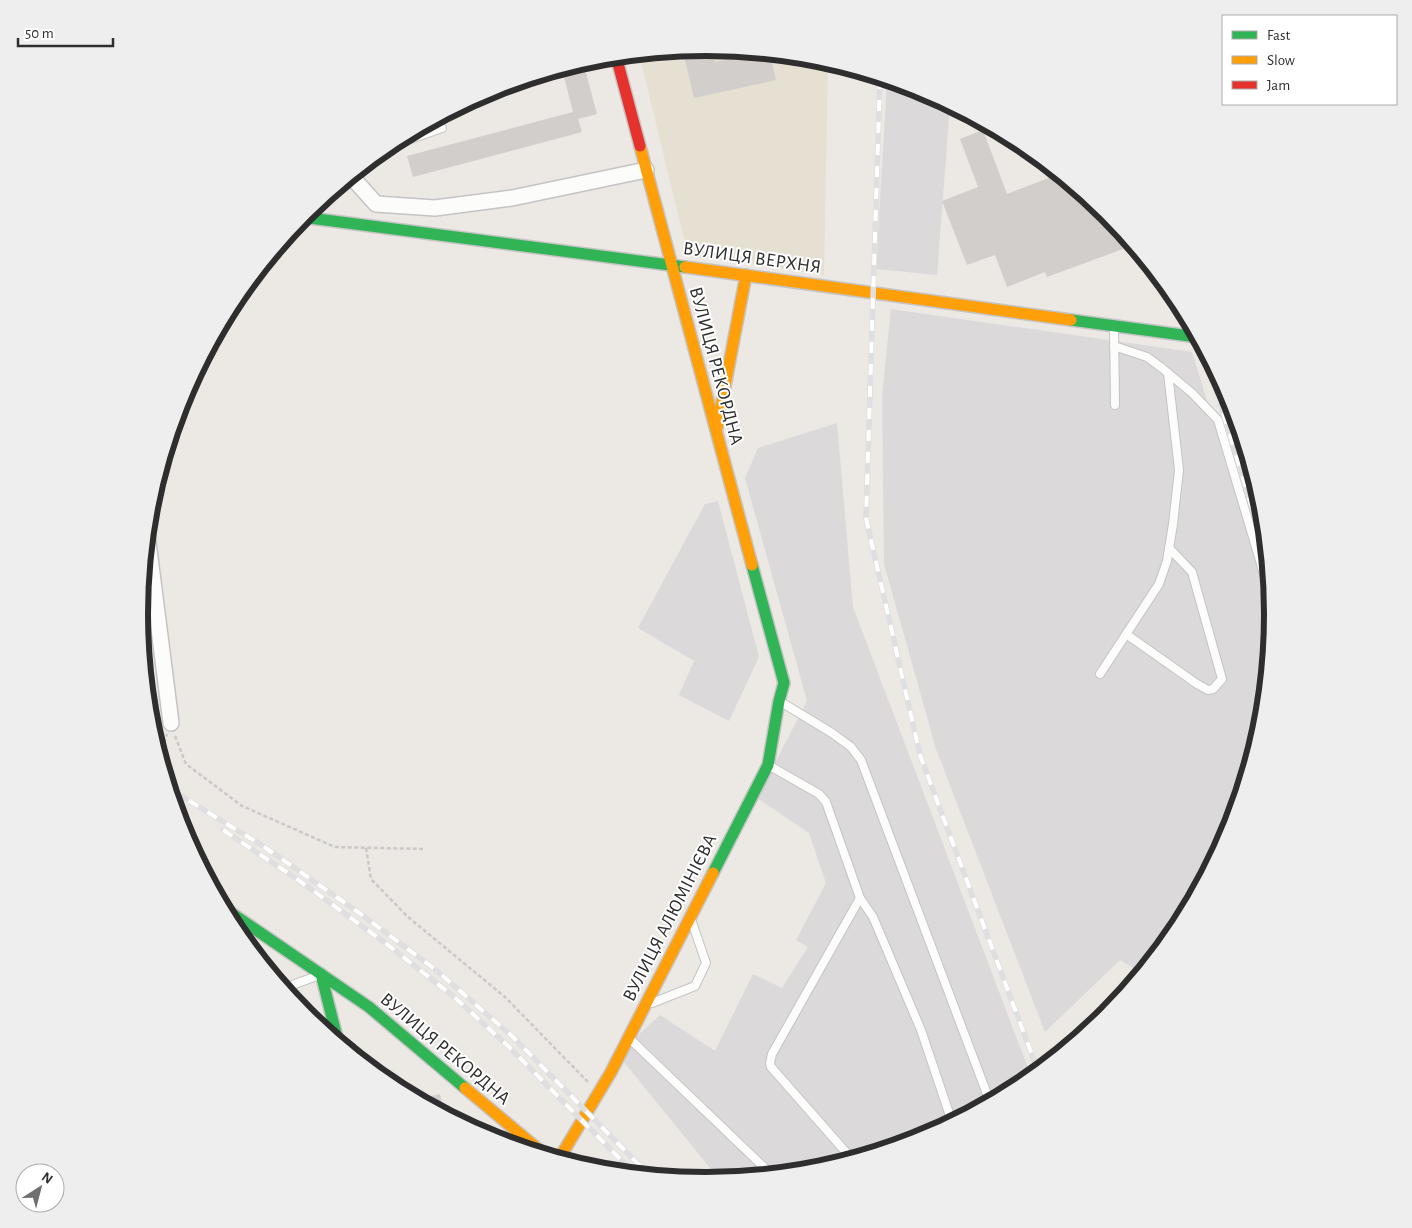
<svg xmlns="http://www.w3.org/2000/svg" width="1412" height="1228" font-family="'Alegreya Sans',sans-serif">
<rect width="100%" height="100%" fill="#ece8e4"/>
<g fill="#dcd9db">
<path d="M887 80 923 91 950 105 937 275 876 269Z"/>
<path d="M891 309 1192 352 1272 612 1262 725 1229 831 1177 929 1141 973 1120 960 1045 1032 936 749 884 564 882 396Z"/>
<path d="M837 423 853 607 1031 1076 1020 1085 923 1137 816 1170 719 1179 623 1061 635 1038 660 1015 715 1051 753 974 782 988 808 947 796 940 826 883 809 833 757 798 807 701 745 478 758 448Z"/>
<path d="M718 501 759 657 729 721 679 695 694 661 638 628 705 504Z"/>
</g>
<path fill="#e6e0d3" d="M706 48 817 58 828 62 824 275 688 255 639 54Z"/>
<path fill="#cee6be" d="M141 603 159 733 155 741 150 724 140 614Z"/>
<g fill="#d1cecb">
<path d="M702 48H712L715 62 742 56 741 51 770 54 776 80 694 98 683 52Z"/>
<path d="M583 62 597 114 578 119 582 132 413 177 407 156 573 112 562 69Z"/>
<path d="M983 130 1007 194 1059 174 1107 214 1127 239 1120 242 1123 249 1047 277 1045 272 1007 287 995 255 967 265 942 201 978 187 960 139Z"/>
<path d="M440 1094 444 1113 418 1099Z"/>
</g>
<g fill="none" stroke-linecap="round" stroke-linejoin="round">
<defs>
<g id="lane">
<path d="M385 148 442 128"/>
<path d="M1114 327 1115 405"/>
<path d="M1114 346 1147 357 1162 368 1192 393 1218 420 1270 594"/>
<path d="M1126 634 1197 684 1208 690 1213 689 1222 679 1192 572 1169 548"/>
<path d="M1100 674 1159 584 1167 561 1173 524 1179 470 1168 373"/>
<path d="M781 702 832 733 851 747 861 760 990 1102"/>
<path d="M770 766 819 794 826 802 860 898 772 1054 770 1063 771 1067 852 1159"/>
<path d="M860 898 873 917 921 1030 952 1122"/>
<path d="M284 988 317 976"/>
<path d="M652 1003 695 986 706 963 692 922"/>
<path d="M630 1039 771 1174"/>
</g>
<g id="street">
<path d="M351 176 376 204 435 208 512 198 646 170"/>
<path d="M147 534 171 723"/>
</g>
<g id="fast">
<path d="M302 217 685 267"/>
<path d="M1071 320 1197 337"/>
<path d="M713 873 768 765 779 701 784 683 752 565"/>
<path d="M224 908 369 1007 465 1088"/>
<path d="M321 974 338 1041"/>
</g>
<g id="slow">
<path d="M640 146 752 565"/>
<path d="M685 267 1071 320"/>
<path d="M717 428 746 275"/>
<path d="M465 1088 544 1154"/>
<path d="M559 1159 611 1072 713 873"/>
</g>
<path id="jam" d="M616 56 640 146"/>
</defs>
<use href="#lane" stroke="#c5c4c5" stroke-width="10"/>
<use href="#street" stroke="#c5c4c5" stroke-width="18"/>
<use href="#fast" stroke="#c5c4c5" stroke-width="14"/>
<use href="#slow" stroke="#c5c4c5" stroke-width="14"/>
<use href="#jam" stroke="#c5c4c5" stroke-width="14"/>
<g stroke="#c9c9c8" stroke-width="2.5" stroke-dasharray="4 2.5" stroke-linecap="butt">
<path d="M147 686 154 689"/>
<path d="M175 736 186 764 242 806 335 847 423 849"/>
<path d="M160 755 167 734"/>
<path d="M179 819 187 826 184 834"/>
<path d="M366 848 371 879 408 917 505 997 588 1082"/>
</g>
<use href="#lane" stroke="#fcfcfb" stroke-width="8"/>
<use href="#street" stroke="#fcfcfb" stroke-width="15"/>
<use href="#fast" stroke="#30b455" stroke-width="11"/>
<use href="#slow" stroke="#ff9f0a" stroke-width="11"/>
<use href="#jam" stroke="#e5322d" stroke-width="11"/>
<defs>
<g id="rail">
<path d="M880 78 866 518 920 755 1038 1071"/>
<path d="M1204 350 1267 557"/>
<path d="M170 789 263 846 358 912 436 970 513 1037 649 1175"/>
<path d="M223 830 297 879 384 942 453 996 507 1045 634 1173"/>
</g>
</defs>
<use href="#rail" stroke="#dfdfe1" stroke-width="5.5"/>
<use href="#rail" stroke="#fff" stroke-width="4" stroke-dasharray="11" stroke-linecap="butt"/>
</g>
<g text-anchor="middle" dominant-baseline="central" stroke-width="4" stroke-linejoin="round" paint-order="stroke">
<g font-size="19" fill="#2e2e2e" stroke="#fff">
<text transform="translate(752 258) rotate(8)">ВУЛИЦЯ ВЕРХНЯ</text>
<text transform="translate(716 366) rotate(75)">ВУЛИЦЯ РЕКОРДНА</text>
<text transform="translate(670 918) rotate(-63)">ВУЛИЦЯ АЛЮМІНІЄВА</text>
<text transform="translate(445 1049) rotate(40)">ВУЛИЦЯ РЕКОРДНА</text>
</g>
</g>
<path d="M0 0H1412V1228H0ZM148 614a558 558 0 1 1 1116 0a558 558 0 1 1-1116 0Z" fill="#eee" fill-rule="evenodd"/>
<path fill="none" stroke="#2e2e2e" stroke-width="6" d="M148 614a558 558 0 1 1 1116 0a558 558 0 1 1-1116 0Z"/>
<rect x="1222" y="15" width="175" height="90" fill="#ffffff" stroke="#ababab"/>
<rect x="1232" y="31" width="25" height="8" fill="#30b455" stroke="#ababab"/>
<text x="1267" y="40" font-size="15" fill="#2e2e2e">Fast</text>
<rect x="1232" y="56" width="25" height="8" fill="#ff9f0a" stroke="#ababab"/>
<text x="1267" y="65" font-size="15" fill="#2e2e2e">Slow</text>
<rect x="1232" y="81" width="25" height="8" fill="#e5322d" stroke="#ababab"/>
<text x="1267" y="90" font-size="15" fill="#2e2e2e">Jam</text>
<g transform="translate(40 1188) rotate(36)"><circle r="24" fill="#ffffff" stroke="#ababab"/>
<path d="M0-4L9 19L0 12L-9 19Z" fill="#706f6e"/>
<text y="-8" font-size="14" font-weight="bold" text-anchor="middle" fill="#2e2e2e">N</text>
</g>
<path d="M18 38v8h95v-8" fill="none" stroke="#2e2e2e" stroke-width="2.5"/>
<text x="25" y="38" font-size="15" fill="#2e2e2e" stroke="#ffffff" stroke-width="4" paint-order="stroke">50 m</text>
</svg>
